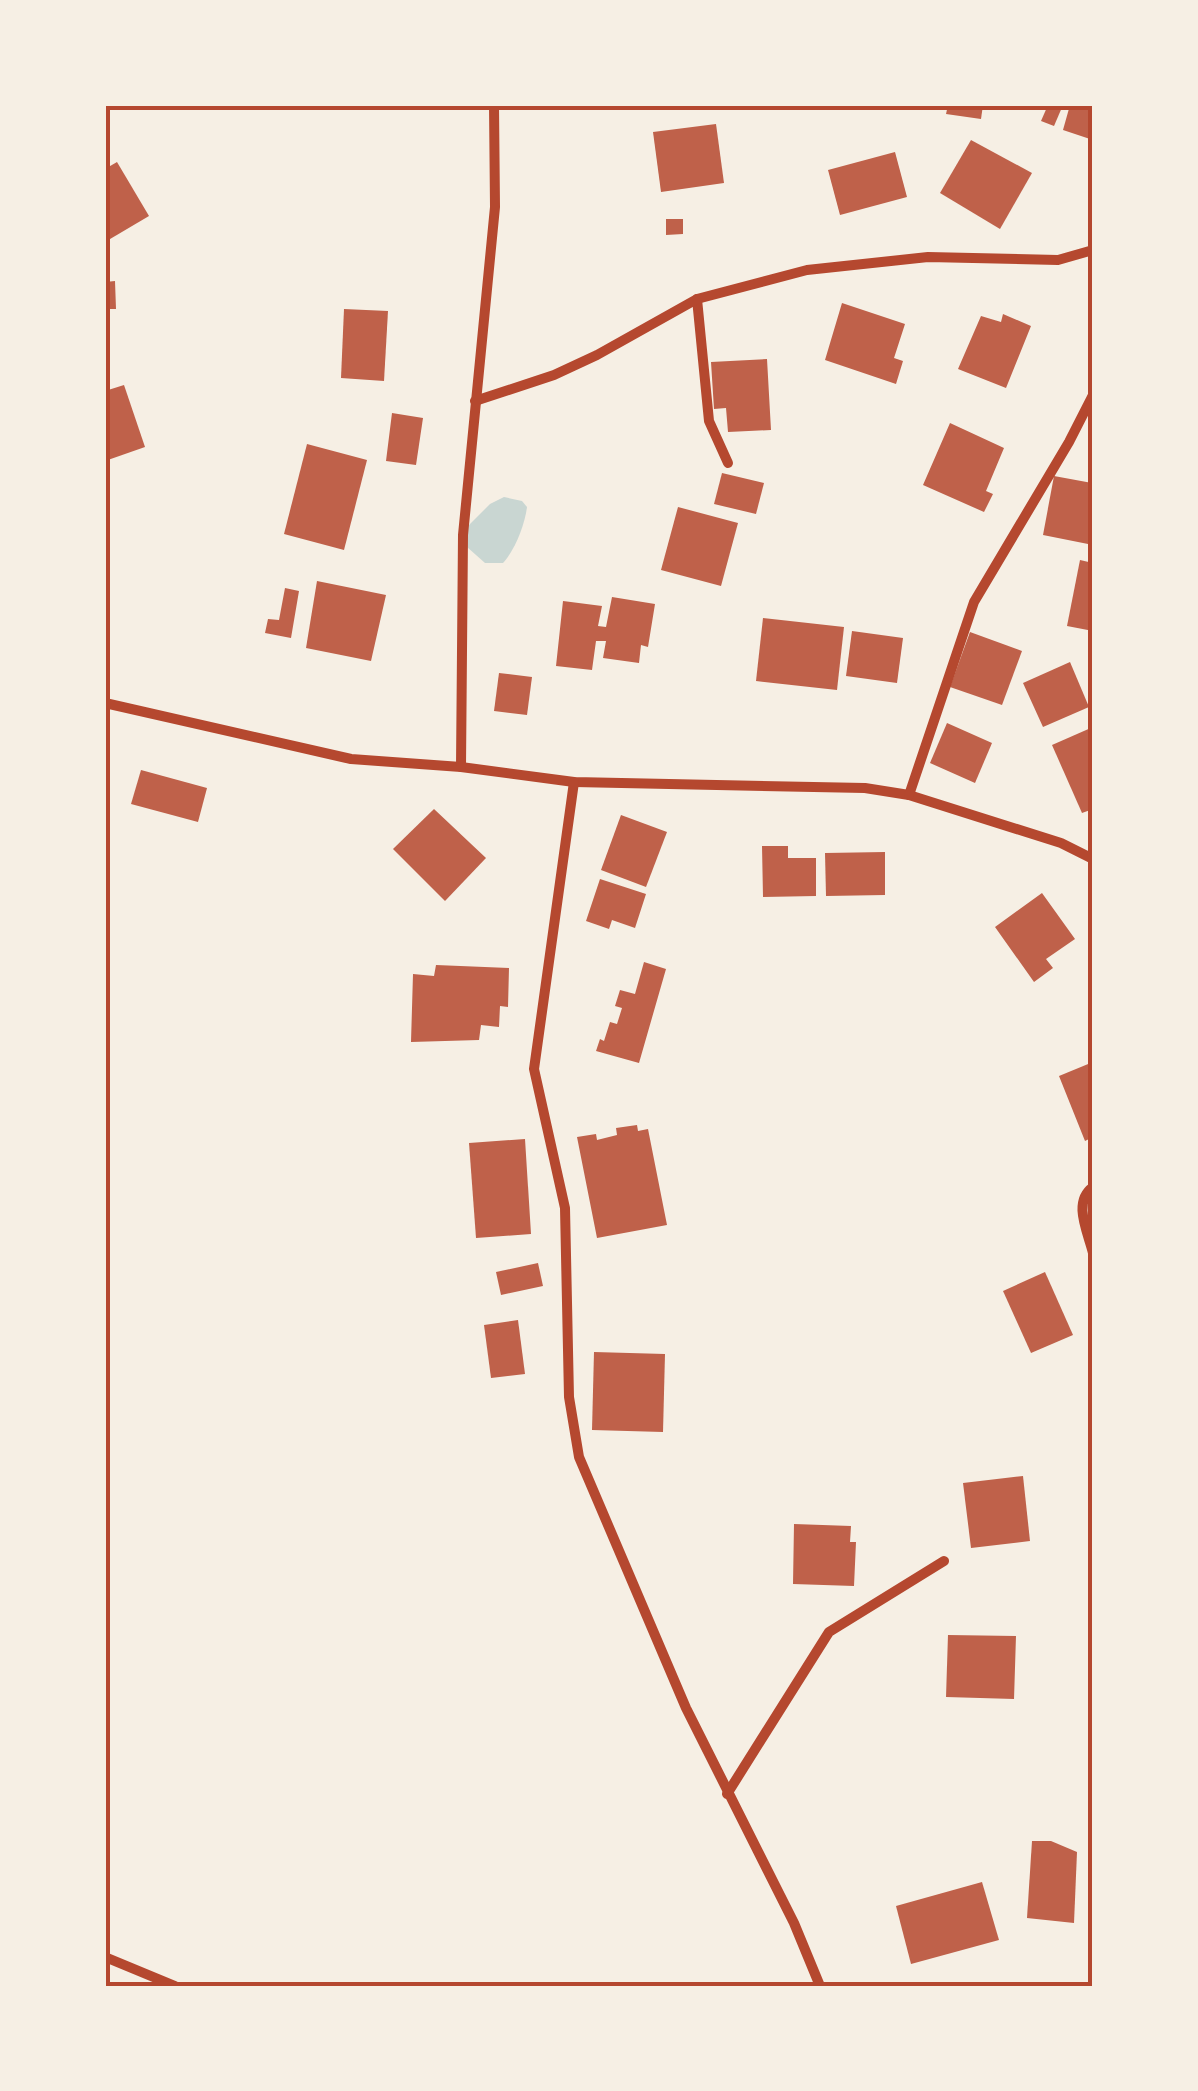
<svg xmlns="http://www.w3.org/2000/svg" width="1198" height="2091" font-family="Rubik,sans-serif">
<rect width="100%" height="100%" fill="#f6efe4"/>
<path fill="#c9d6d2" d="M504 497 522 501 527 507C525 524 515 550 503 563H485L467 547 465 529 490 504Z"/>
<g fill="#bf614a">
<path d="M948 105H983L981 119 946 114Z"/>
<path d="M1048 105H1063L1054 126 1041 121Z"/>
<path d="M1070 105 1093 109V140L1063 130Z"/>
<path d="M716 124 724 183 661 192 653 132Z"/>
<path d="M971 140 1032 173 1000 229 940 193Z"/>
<path d="M895 152 907 197 840 215 828 170Z"/>
<path d="M117 162 149 216 105 242V169Z"/>
<path d="M666 219H683V234L666 235Z"/>
<path d="M115 281 116 309H109L110 354H105V282Z"/>
<path d="M842 303 905 324 894 358 903 361 896 384 825 360Z"/>
<path d="M344 309 388 311 384 381 341 378Z"/>
<path d="M1003 314 1031 326 1006 388 958 369 981 316 1001 322Z"/>
<path d="M767 359 771 430 728 432 726 408 714 409 711 362Z"/>
<path d="M124 385 145 447 105 461V391Z"/>
<path d="M392 413 423 418 416 465 386 461Z"/>
<path d="M950 423 1004 448 986 491 993 494 984 512 923 485Z"/>
<path d="M307 444 367 460 344 550 284 534Z"/>
<path d="M722 473 764 483 756 514 714 504Z"/>
<path d="M1054 476 1092 483 1093 545 1043 535Z"/>
<path d="M678 507 738 523 721 586 661 570Z"/>
<path d="M1080 560 1093 563V631L1067 626Z"/>
<path d="M317 581 386 595 371 661 306 648Z"/>
<path d="M285 588 299 591 291 638 265 633 268 619 279 620Z"/>
<path d="M612 597 655 604 648 647 641 645 639 663 603 658 606 641H596L592 670 556 666 563 601 602 606 598 626 606 627Z"/>
<path d="M763 618 844 627 837 690 756 681Z"/>
<path d="M852 631 903 638 897 683 846 676Z"/>
<path d="M970 632 1022 651 1002 705 950 687Z"/>
<path d="M1070 662 1089 707 1043 727 1023 683Z"/>
<path d="M499 673 532 677 527 715 494 711Z"/>
<path d="M947 723 992 743 975 783 930 763Z"/>
<path d="M1093 727V809L1082 813 1052 745Z"/>
<path d="M141 770 207 788 198 822 131 804Z"/>
<path d="M434 809 486 858 445 901 393 849Z"/>
<path d="M621 815 667 832 646 887 601 870Z"/>
<path d="M762 846H788V858H816V896L763 897Z"/>
<path d="M885 852V895L826 896 825 853Z"/>
<path d="M600 879 646 894 635 928 612 920 609 929 586 921Z"/>
<path d="M1042 893 1075 939 1046 959 1053 968 1034 982 995 927Z"/>
<path d="M644 962 666 969 639 1063 596 1051 600 1039 604 1041 610 1022 617 1024 622 1008 615 1006 620 990 635 994Z"/>
<path d="M436 965 509 968 508 1007 500 1006 499 1027 481 1025 479 1040 411 1042 413 974 434 976Z"/>
<path d="M1093 1062V1137L1085 1141 1059 1076Z"/>
<path d="M637 1125 638 1131 648 1129 667 1225 597 1238 577 1137 596 1134 597 1140 617 1135 616 1128Z"/>
<path d="M525 1139 531 1234 476 1238 469 1143Z"/>
<path d="M538 1263 543 1286 501 1295 496 1272Z"/>
<path d="M1045 1272 1073 1335 1031 1353 1003 1291Z"/>
<path d="M518 1320 525 1374 491 1378 484 1325Z"/>
<path d="M594 1352 665 1354 663 1432 592 1430Z"/>
<path d="M1023 1476 1030 1541 971 1548 963 1483Z"/>
<path d="M794 1524 851 1526 850 1542H856L854 1586 793 1584Z"/>
<path d="M948 1635 1016 1636 1014 1699 946 1697Z"/>
<path d="M1032 1841H1051L1077 1852 1074 1923 1027 1918Z"/>
<path d="M982 1882 999 1940 911 1964 896 1906Z"/>
</g>
<g fill="none" stroke-linecap="round" stroke-linejoin="round">
<g stroke="#b5482f" stroke-width="10">
<path d="M697 299 709 421 728 463"/>
<path d="M475 401 554 375 597 355 697 299 807 270 928 257 1058 260 1093 250"/>
<path d="M105 703 351 759 461 767 574 782 865 788 909 795 1061 843 1093 859"/>
<path d="M461 767 463 535 495 207 494 105"/>
<path d="M574 782 534 1069 565 1208 569 1397 579 1457 686 1708 794 1923 820 1986"/>
<path d="M909 795 974 602 1069 442 1093 395"/>
<path d="M1093 1187C1072 1202 1088 1232 1093 1253"/>
<path d="M727 1794 829 1632 944 1561"/>
<path d="M105 1957 175 1986"/>
</g>
</g>
<rect width="1198" height="2091" fill="none" stroke="#f6efe4" stroke-width="215"/>
<rect x="108" y="108" width="982" height="1876" fill="none" stroke="#b5482f" stroke-width="4"/>
</svg>
